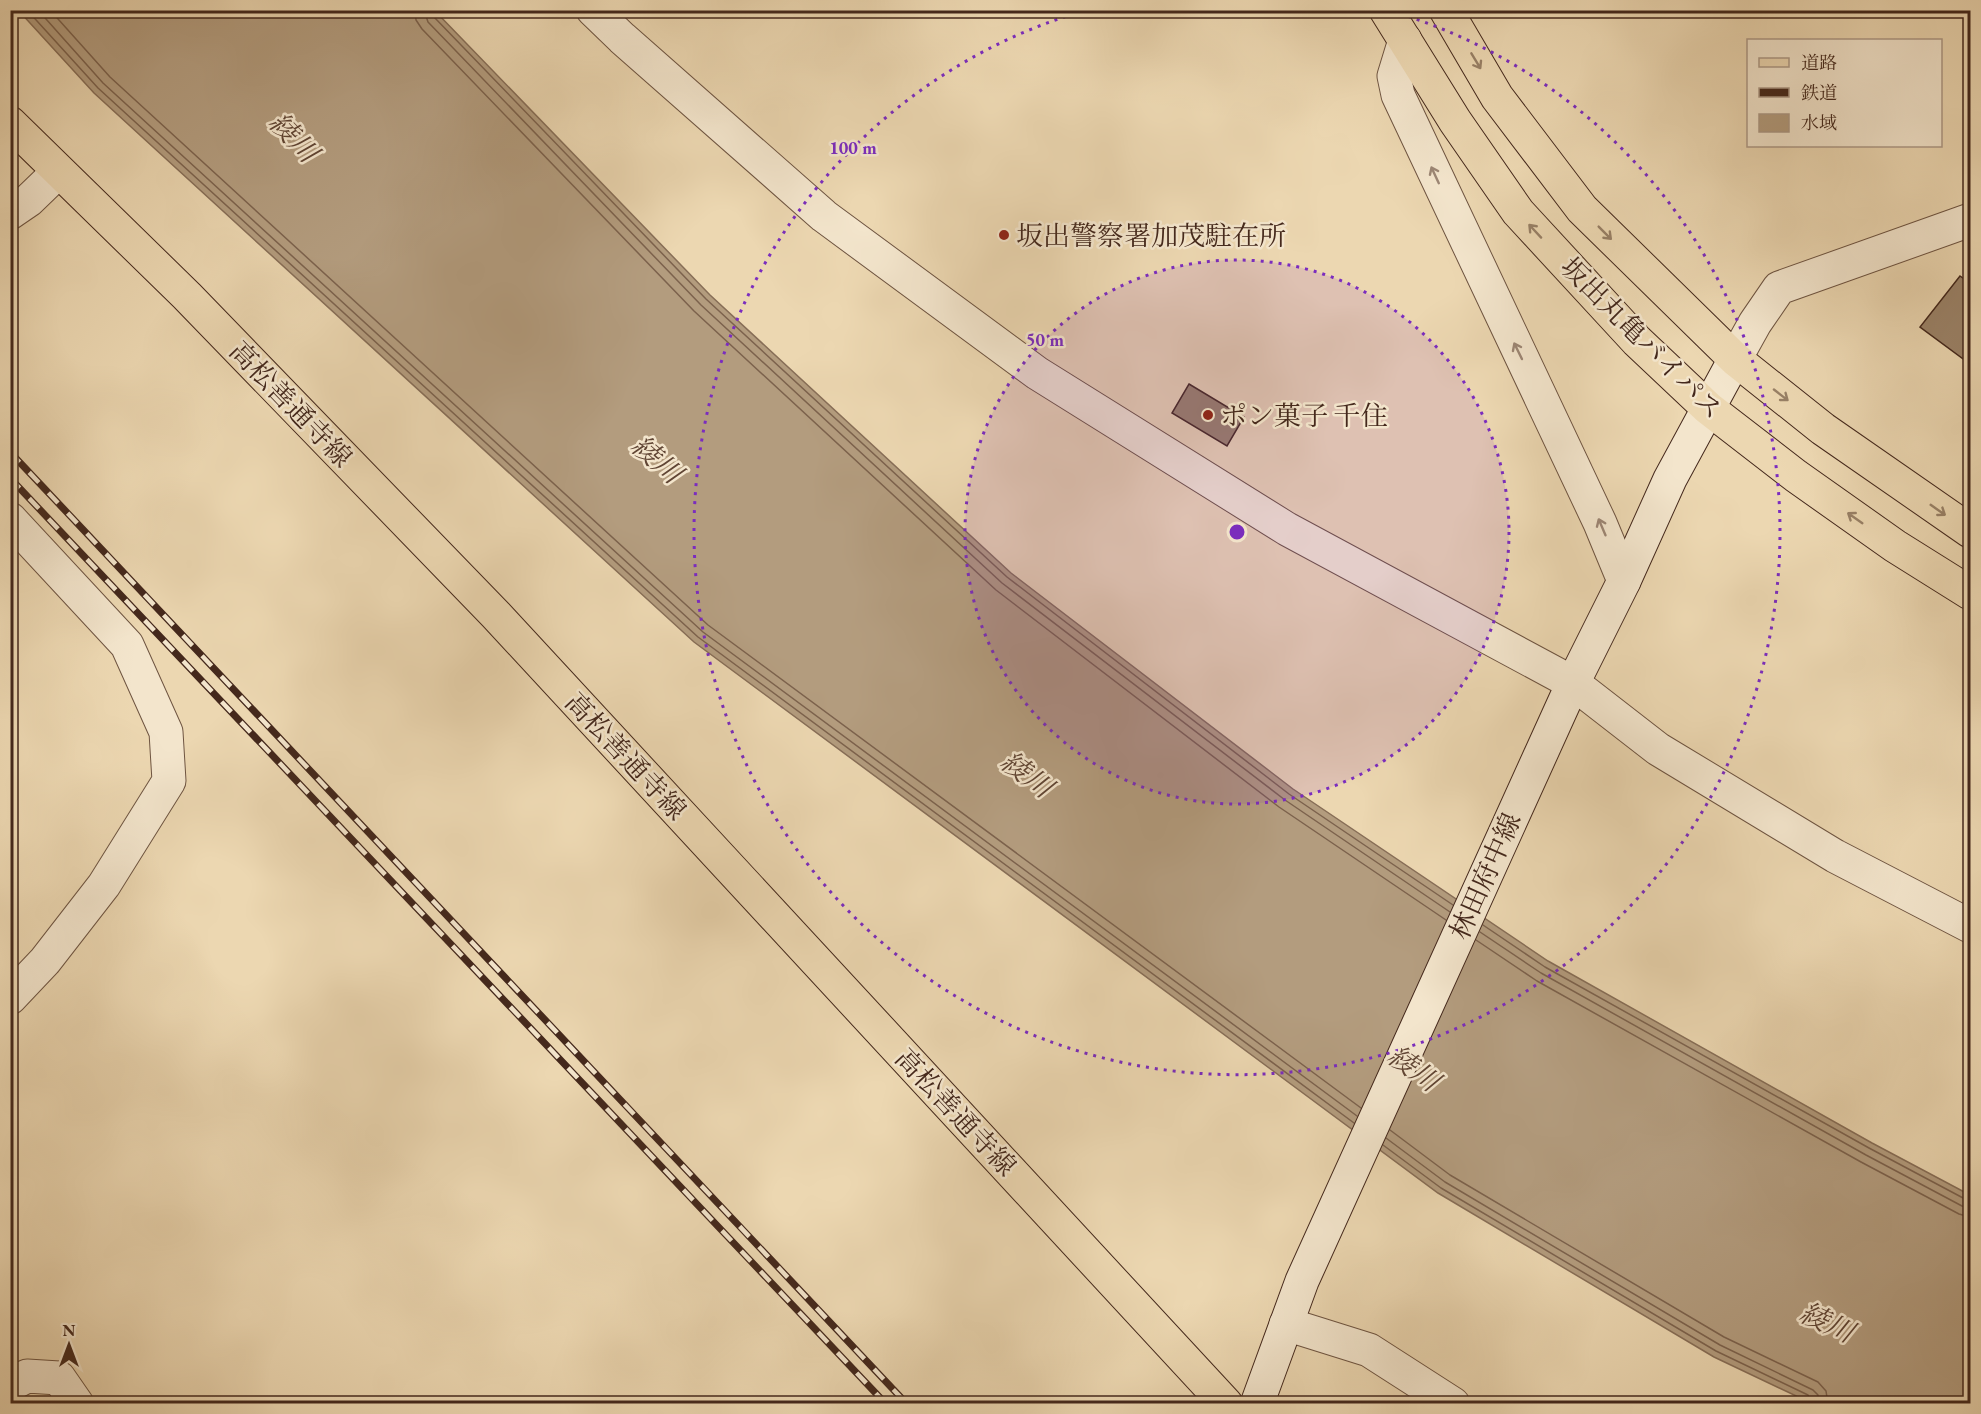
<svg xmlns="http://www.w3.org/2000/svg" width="1981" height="1414" font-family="'EB Garamond','Noto Serif JP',serif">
<rect width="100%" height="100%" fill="#ecd7b1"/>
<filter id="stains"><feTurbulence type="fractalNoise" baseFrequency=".00333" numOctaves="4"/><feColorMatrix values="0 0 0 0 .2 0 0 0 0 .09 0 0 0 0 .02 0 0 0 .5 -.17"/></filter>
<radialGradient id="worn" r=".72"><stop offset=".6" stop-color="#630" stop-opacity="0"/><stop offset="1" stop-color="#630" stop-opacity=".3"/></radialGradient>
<path fill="#b39c7e" stroke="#876e57" stroke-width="1.5" d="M19 11H435L710 295 1011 573 1293 789 1548 961 1872 1143 1970 1195V1403H1811L1714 1357 1438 1193 694 642 94 93Z"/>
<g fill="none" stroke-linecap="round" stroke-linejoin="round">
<g stroke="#7c624d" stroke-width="1.5">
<path d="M27 10 98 88 698 637 1354 1123"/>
<path d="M38 10 103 83 703 632 1357 1116"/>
<path d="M50 10 110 77 708 625 1361 1108"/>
<path d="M415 10 416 20 422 29 694 311 996 590 1279 807 1446 920"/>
<path d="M424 10 428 22 701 305 1002 583 1285 800 1450 912"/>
<path d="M432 10 434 17 706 299 1007 577 1289 794 1453 905"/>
<path d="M1483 925 1545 967 1869 1148 1965 1199 1970 1200"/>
<path d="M1480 932 1541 973 1866 1155 1962 1206 1970 1208"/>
<path d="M1476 940 1537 981 1861 1162 1959 1214 1970 1217"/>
<path d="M1390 1130 1450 1175 1724 1337 1818 1382 1826 1391 1828 1404"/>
<path d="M1386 1138 1445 1182 1720 1345 1813 1390 1818 1395 1819 1404"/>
<path d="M1383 1145 1441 1188 1716 1351 1808 1395 1812 1404"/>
</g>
</g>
<g fill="#9b8369" stroke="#44281c" stroke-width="1.5">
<path d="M1960 276 1970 283V364L1920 327Z"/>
<path d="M1189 384 1244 417 1227 446 1172 413Z"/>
</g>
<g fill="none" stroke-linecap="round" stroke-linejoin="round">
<defs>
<g id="street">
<path d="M593 10 622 38 824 216 1037 373 1287 529 1573 683 1658 749 1835 856 1970 926"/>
<path d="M1405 40 1394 76 1398 95 1600 523 1624 581"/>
<path d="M10 213 29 200 58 172"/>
<path d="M1735 359 1755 323 1779 288 1970 220"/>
<path d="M10 519 127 645 166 732 169 781 104 885 45 961 10 998"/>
<path d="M1286 1324 1369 1350 1453 1404"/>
<path d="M10 1385 27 1376 59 1378 77 1404"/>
</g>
<path id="secondary" d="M1257 1404 1302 1281 1573 683 1624 581 1670 479 1735 359"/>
<path id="primary" d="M10 123 187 296 496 615 1226 1404"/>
<g id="highway">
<path d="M1386 10 1455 121 1518 212 1637 341 1708 408 1796 476 1895 546 1970 593"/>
<path d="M1446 10 1497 97 1582 209 1735 359 1823 429 1970 531"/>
</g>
</defs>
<use href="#street" stroke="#6e5441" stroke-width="35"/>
<use href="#secondary" stroke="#44281c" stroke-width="35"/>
<use href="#primary" stroke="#44281c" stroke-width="35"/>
<use href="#highway" stroke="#44281c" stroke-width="35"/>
<use href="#street" stroke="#f3e5cc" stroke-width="33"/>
<use href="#secondary" stroke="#f3e5cc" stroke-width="33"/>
<use href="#primary" stroke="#ecd7b1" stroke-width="33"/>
<use href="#highway" stroke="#ecd7b1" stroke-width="33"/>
<defs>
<g id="rail">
<path d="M10 452 907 1404"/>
<path d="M10 478 886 1404"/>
</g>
</defs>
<use href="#rail" stroke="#44281c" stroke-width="7"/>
<use href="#rail" stroke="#f3e5cc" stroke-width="4.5" stroke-dasharray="14" stroke-linecap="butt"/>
</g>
<defs><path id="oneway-shaft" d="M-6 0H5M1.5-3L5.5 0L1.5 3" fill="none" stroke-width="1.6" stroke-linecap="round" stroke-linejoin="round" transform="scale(1.5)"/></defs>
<g stroke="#988066">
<use href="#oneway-shaft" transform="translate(1476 61) rotate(59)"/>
<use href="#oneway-shaft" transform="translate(1535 231) rotate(-133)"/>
<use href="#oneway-shaft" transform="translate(1605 233) rotate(45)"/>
<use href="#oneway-shaft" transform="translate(1781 395) rotate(38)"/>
<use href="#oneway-shaft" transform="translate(1938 510) rotate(35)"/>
<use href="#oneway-shaft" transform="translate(1855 518) rotate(-145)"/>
</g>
<g stroke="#9c8674">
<use href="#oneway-shaft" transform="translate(1435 175) rotate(-115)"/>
<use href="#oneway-shaft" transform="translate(1518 351) rotate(-116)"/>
<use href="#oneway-shaft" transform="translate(1602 527) rotate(-113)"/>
</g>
<circle cx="1237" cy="532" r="272" fill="#7b2cbf" fill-opacity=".12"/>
<g fill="none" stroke="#7b2cbf" stroke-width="3" stroke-dasharray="3 6">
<circle cx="1237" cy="532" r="272"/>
<path d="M1391 11A543 543 0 1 1 1083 11"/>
</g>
<g fill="#8f2418" stroke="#f3e5cc" stroke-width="2">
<circle cx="1004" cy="235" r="6"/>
<circle cx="1208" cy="415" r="6"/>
</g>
<g text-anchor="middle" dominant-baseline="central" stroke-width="5" stroke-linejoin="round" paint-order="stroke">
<g font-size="27" fill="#44281c" stroke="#f3e5cc" text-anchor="start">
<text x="1016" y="235">坂出警察署加茂駐在所</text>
<text x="1220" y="415">ポン菓子 千住</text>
</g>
<g font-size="27" fill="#44281c" stroke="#f3e5cc">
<text transform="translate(1642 338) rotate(45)">坂出丸亀バイパス</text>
<text transform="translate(291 404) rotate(46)">高松善通寺線</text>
<text transform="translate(626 756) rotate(47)">高松善通寺線</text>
<text transform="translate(1485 876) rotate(-66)">林田府中線</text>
<text transform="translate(956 1112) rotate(47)">高松善通寺線</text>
</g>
<g font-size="28" font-style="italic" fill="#604534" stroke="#f3e5cc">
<text transform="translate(294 137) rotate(46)">綾川</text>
<text transform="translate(657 459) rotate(41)">綾川</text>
<text transform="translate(1027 774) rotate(37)">綾川</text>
<text transform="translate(1414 1068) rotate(36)">綾川</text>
<text transform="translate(1827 1322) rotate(25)">綾川</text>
</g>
</g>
<circle cx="1237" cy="532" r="9" fill="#7b2cbf" stroke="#f3e5cc" stroke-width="3"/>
<g font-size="18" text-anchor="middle" font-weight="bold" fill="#7b2cbf" stroke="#f3e5cc" stroke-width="5" stroke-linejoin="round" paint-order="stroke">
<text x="853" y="154">100 m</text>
<text x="1045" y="346">50 m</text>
</g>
<rect width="1981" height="1414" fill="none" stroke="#ecd7b1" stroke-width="36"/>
<rect x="12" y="12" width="1957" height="1390" fill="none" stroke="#44281c" stroke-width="3"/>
<rect x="18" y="18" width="1945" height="1378" fill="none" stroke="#44281c" stroke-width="1.5"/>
<rect x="1747" y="39" width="195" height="108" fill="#f3e5cc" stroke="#ad9986" stroke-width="1.5"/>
<rect x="1759" y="58" width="30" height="9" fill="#ecd7b1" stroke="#ad9986" stroke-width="1.5"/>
<text x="1801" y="69" font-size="18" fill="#44281c">道路</text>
<rect x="1759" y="88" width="30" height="9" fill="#44281c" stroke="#ad9986" stroke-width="1.5"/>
<text x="1801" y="99" font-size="18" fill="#44281c">鉄道</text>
<rect x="1759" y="114" width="30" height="18" fill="#b39c7e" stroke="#ad9986" stroke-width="1.5"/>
<text x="1801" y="129" font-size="18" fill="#44281c">水域</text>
<g transform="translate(69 1345)" stroke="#f3e5cc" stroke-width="4.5" paint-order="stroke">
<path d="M0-4.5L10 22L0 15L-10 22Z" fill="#44281c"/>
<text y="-9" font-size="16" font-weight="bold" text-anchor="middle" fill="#44281c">N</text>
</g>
<rect width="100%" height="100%" filter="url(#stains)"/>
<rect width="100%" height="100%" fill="url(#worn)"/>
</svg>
